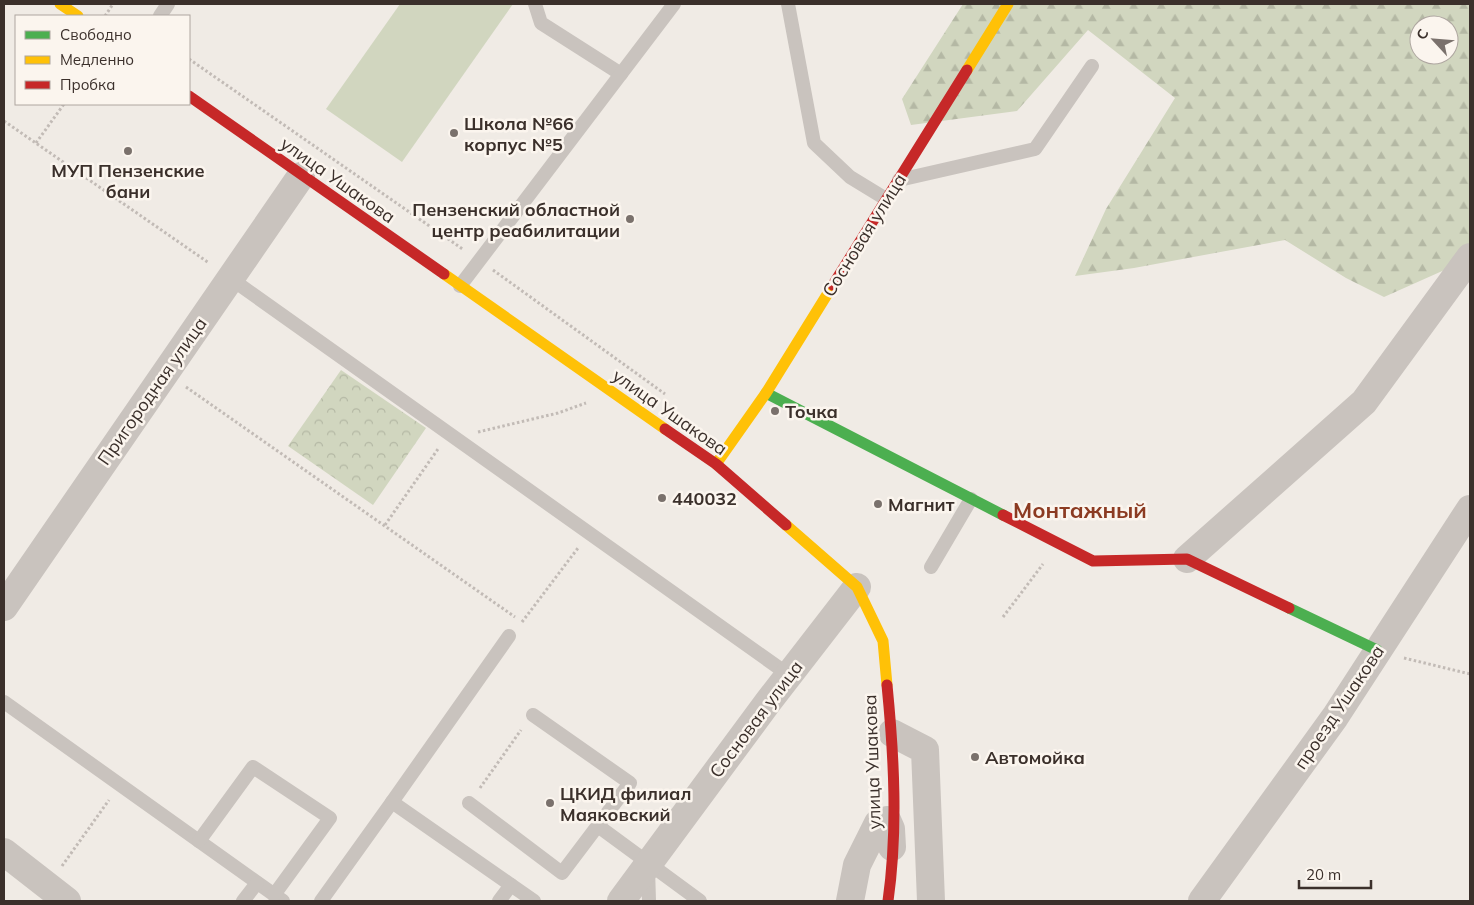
<svg xmlns="http://www.w3.org/2000/svg" width="1474" height="905" font-family="Mulish,sans-serif">
<defs>
<pattern id="forest-firs" width="22" height="20" patternUnits="userSpaceOnUse" patternTransform="scale(1.25)"><rect width="22" height="20" fill="#d1d6bf"/><path d="M5 1l3.5 6h-7zM16 11l3.5 6h-7z" fill="#b4b8a4"/></pattern>
<pattern id="park-crowns" width="20" height="18" patternUnits="userSpaceOnUse" patternTransform="scale(1.25)"><rect width="20" height="18" fill="#d1d6bf"/><path d="M2 6a3 3 0 1 1 6 0M12 15a3 3 0 1 1 6 0" fill="none" stroke="#b4b8a4"/></pattern>
</defs>
<rect width="100%" height="100%" fill="#f0ebe5"/>
<path fill="url(#forest-firs)" fill-rule="evenodd" d="M963 4H1470V242L1449 268 1384 297 1346 278 1285 240 1134 268 1075 276 1106 209 1175 98 1088 30 1017 111 911 125 902 99ZM1419 25H1449V55H1419Z"/>
<path fill="url(#park-crowns)" d="M341 370 426 428 373 505 288 446Z"/>
<path fill="#d1d6bf" d="M400 4H513L402 162 326 109Z"/>
<g fill="none" stroke-linecap="round" stroke-linejoin="round">
<g stroke="#c2bbb6" stroke-width="3" stroke-dasharray="2.5 2.5" stroke-linecap="butt">
<path d="M105 16 113 4"/>
<path d="M189 59 464 250"/>
<path d="M4 121 209 263"/>
<path d="M36 143 64 104"/>
<path d="M493 270 665 394"/>
<path d="M186 387 515 617"/>
<path d="M478 432 558 413 586 403"/>
<path d="M385 525 438 449"/>
<path d="M1003 617 1043 564"/>
<path d="M522 622 578 548"/>
<path d="M1404 658 1470 674"/>
<path d="M480 788 521 730"/>
<path d="M62 866 109 800"/>
</g>
<g stroke="#c9c3be" stroke-width="14">
<path d="M535 4 541 23 621 74"/>
<path d="M788 4 814 143 850 177 886 199"/>
<path d="M160 16 168 4"/>
<path d="M899 180 1035 149 1092 66"/>
<path d="M230 278 789 675"/>
<path d="M460 286 674 4"/>
<path d="M931 567 971 499"/>
<path d="M4 702 283 901"/>
<path d="M392 802 509 636"/>
<path d="M469 803 562 873 630 783 533 715"/>
<path d="M598 826 700 901"/>
<path d="M199 841 253 767 330 818 274 895"/>
<path d="M648 868 649 901"/>
<path d="M243 901 257 883"/>
<path d="M321 901 392 802 511 885"/>
<path d="M499 901 511 885 534 901"/>
</g>
<g stroke="#c9c3be" stroke-width="28">
<path d="M1187 559 1364 402 1470 257"/>
<path d="M4 607 301 176"/>
<path d="M892 733 925 750 931 901"/>
<path d="M4 852 67 901"/>
<path d="M621 901 768 702 857 587"/>
<path d="M850 901 857 865 878 823 887 820 891 829 892 847"/>
<path d="M1202 901 1335 717 1470 509"/>
</g>
<g stroke="#4caf50" stroke-width="11">
<path d="M766 393 1003 515"/>
<path d="M1289 608 1377 650"/>
</g>
<g stroke="#ffc107" stroke-width="11">
<path d="M60 4 78 16"/>
<path d="M967 70 1008 4"/>
<path d="M444 274 665 429"/>
<path d="M716 464 766 393 833 285"/>
<path d="M786 525 857 587 883 641 887 685"/>
</g>
<g stroke="#c62828" stroke-width="11">
<path d="M189 96 444 274"/>
<path d="M833 285 967 70"/>
<path d="M665 429 716 464 786 525"/>
<path d="M1003 515 1093 561 1187 559 1289 608"/>
<path d="M887 685C894 756 898 830 888 901"/>
</g>
</g>
<g fill="#7a716c" stroke="#fbf5ee" stroke-width="2">
<circle cx="454" cy="133" r="5"/>
<circle cx="128" cy="151" r="5"/>
<circle cx="630" cy="219" r="5"/>
<circle cx="775" cy="411" r="5"/>
<circle cx="662" cy="498" r="5"/>
<circle cx="878" cy="504" r="5"/>
<circle cx="975" cy="757" r="5"/>
<circle cx="550" cy="803" r="5"/>
</g>
<g text-anchor="middle" dominant-baseline="central" stroke-width="5" stroke-linejoin="round" paint-order="stroke">
<g font-size="18" font-weight="bold" fill="#3b302b" stroke="#fbf5ee" text-anchor="start">
<text x="464" y="123">Школа №66<tspan x="464" dy="21">корпус №5</tspan></text>
<text x="128" y="170" text-anchor="middle">МУП Пензенские<tspan x="128" dy="21">бани</tspan></text>
<text x="620" y="209" text-anchor="end">Пензенский областной<tspan x="620" dy="21">центр реабилитации</tspan></text>
<text x="785" y="411">Точка</text>
<text x="672" y="498">440032</text>
<text x="888" y="504">Магнит</text>
<text x="985" y="757">Автомойка</text>
<text x="560" y="793">ЦКИД филиал<tspan x="560" dy="21">Маяковский</tspan></text>
</g>
<g font-size="18" fill="#3b302b" stroke="#fbf5ee">
<text transform="translate(338 180) rotate(35)">улица Ушакова</text>
<text transform="translate(864 235) rotate(-58)">Сосновая улица</text>
<text transform="translate(152 391) rotate(-55)">Пригородная улица</text>
<text transform="translate(670 412) rotate(35)">улица Ушакова</text>
<text transform="translate(1339 707) rotate(-56)">проезд Ушакова</text>
<text transform="translate(756 719) rotate(-53)">Сосновая улица</text>
<text transform="translate(872 762) rotate(-92)">улица Ушакова</text>
</g>
<g font-size="22" font-weight="bold" fill="#8c3b22" stroke="#fbf5ee">
<text x="1080" y="510">Монтажный</text>
</g>
</g>
<rect width="1474" height="905" fill="none" stroke="#3b302b" stroke-width="10"/>
<rect x="15" y="15" width="175" height="90" fill="#fbf5ee" stroke="#aea6a0"/>
<rect x="25" y="31" width="25" height="8" fill="#4caf50" stroke="#aea6a0"/>
<text x="60" y="40" font-size="15" fill="#3b302b">Свободно</text>
<rect x="25" y="56" width="25" height="8" fill="#ffc107" stroke="#aea6a0"/>
<text x="60" y="65" font-size="15" fill="#3b302b">Медленно</text>
<rect x="25" y="81" width="25" height="8" fill="#c62828" stroke="#aea6a0"/>
<text x="60" y="90" font-size="15" fill="#3b302b">Пробка</text>
<g transform="translate(1434 40) rotate(296)"><circle r="24" fill="#fbf5ee" stroke="#aea6a0"/>
<path d="M0-4L9 19L0 12L-9 19Z" fill="#7a716c"/>
<text y="-8" font-size="14" font-weight="bold" text-anchor="middle" fill="#3b302b">С</text>
</g>
<path d="M1299 880v8h72v-8" fill="none" stroke="#3b302b" stroke-width="2.5"/>
<text x="1306" y="880" font-size="15" fill="#3b302b" stroke="#fbf5ee" stroke-width="4" paint-order="stroke">20 m</text>
</svg>
